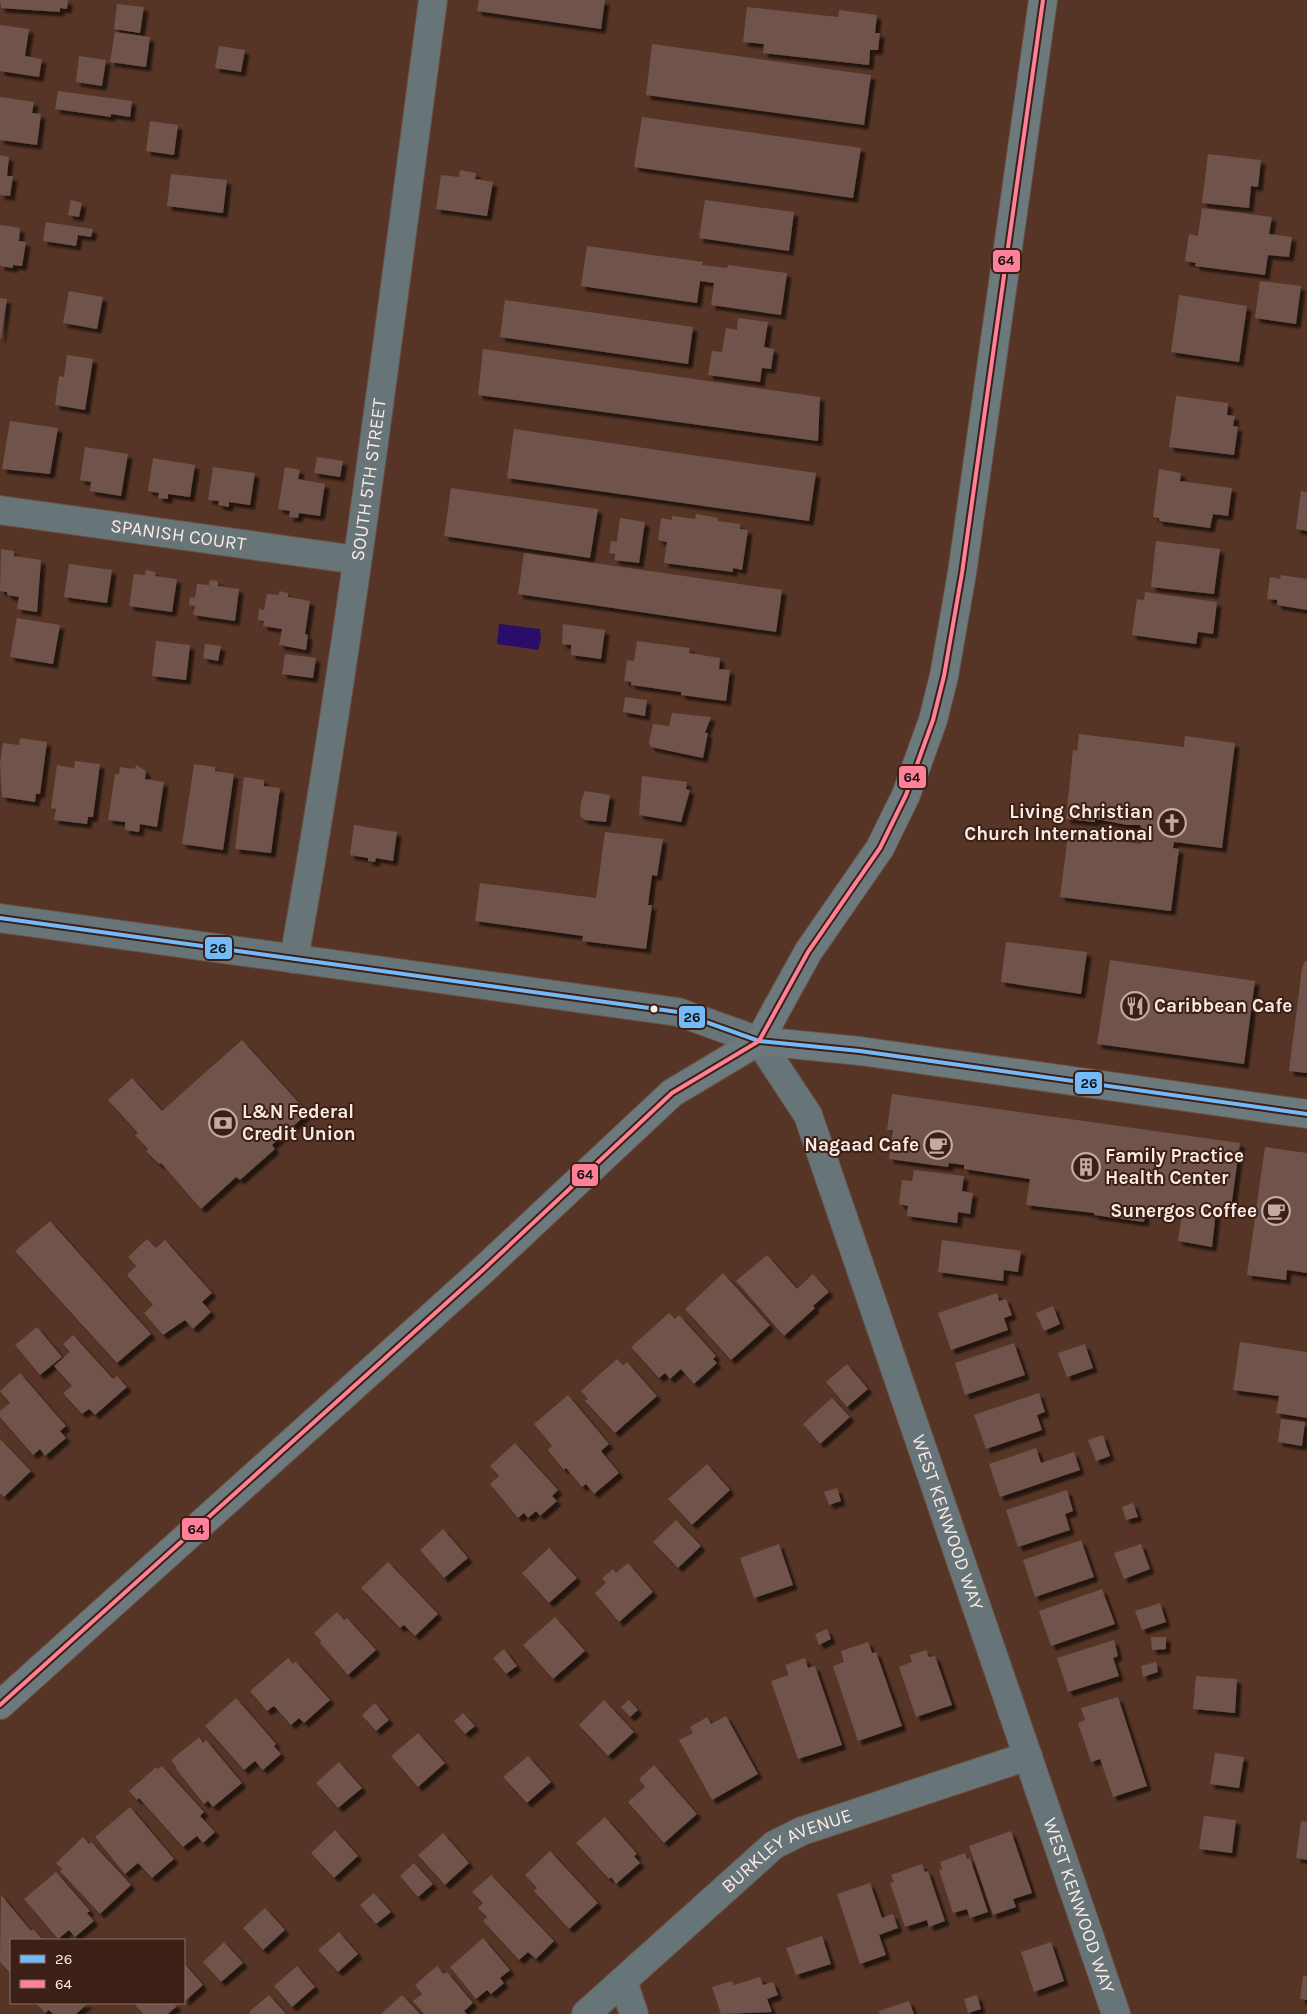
<svg xmlns="http://www.w3.org/2000/svg" width="1307" height="2014" font-family="Karla,sans-serif">
<defs>
<filter id="shadow"><feDropShadow dx="4.5" dy="4.5" stdDeviation="1" flood-color="#0009"/></filter>
</defs>
<rect width="100%" height="100%" fill="#563526"/>
<path fill="#2a0c6a" d="M499 624 540 629 541 639 538 650 497 644Z"/>
<g fill="#6f534b" filter="url(#shadow)">
<path d="M0 0H68L67 9 60 8V12L1 8Z"/>
<path d="M479 0H605L601 29 477 11Z"/>
<path d="M117 4 144 7 140 33 114 29Z"/>
<path d="M747 7 838 17 839 10 877 15 875 33H880L878 50H870L869 65 763 53 764 44 743 42Z"/>
<path d="M0 25 29 29 25 56 42 59 39 77 0 71Z"/>
<path d="M115 32 150 37 146 67 110 62Z"/>
<path d="M652 44 871 75 864 125 646 95Z"/>
<path d="M219 46 245 50 241 72 215 68Z"/>
<path d="M79 56 106 60 102 86 76 82Z"/>
<path d="M58 91 132 101 130 117 111 114V117L55 109Z"/>
<path d="M0 97 34 102 32 113 41 114 37 145 0 140Z"/>
<path d="M642 117 861 148 853 198 634 167Z"/>
<path d="M150 121 178 125 174 155 146 151Z"/>
<path d="M1208 154 1261 160 1258 187 1251 186 1249 208 1202 203Z"/>
<path d="M0 155 9 157 7 176H13L10 196 0 195Z"/>
<path d="M460 170 476 173 475 179 493 182 487 216 436 209 441 175 459 177Z"/>
<path d="M171 174 227 180 223 213 167 206Z"/>
<path d="M71 200 82 203 79 217 68 215Z"/>
<path d="M705 200 794 212 789 251 699 238Z"/>
<path d="M1202 208 1272 217 1269 234 1292 237 1289 257 1268 255 1265 275 1195 266 1196 263 1185 261 1189 234 1198 236Z"/>
<path d="M46 222 93 229 91 237 78 235 76 246 43 241Z"/>
<path d="M0 225 20 228 19 241 26 242 22 266 13 265V268L0 266Z"/>
<path d="M587 246 703 262 702 265 727 268 728 265 787 273 781 315 711 305 714 283 700 281 697 303 581 286Z"/>
<path d="M1260 281 1301 286 1296 324 1255 318Z"/>
<path d="M69 291 103 297 97 329 63 323Z"/>
<path d="M1179 295 1247 306 1239 362 1171 352Z"/>
<path d="M0 298 7 299 1 339H0Z"/>
<path d="M505 300 693 327 688 364 500 337Z"/>
<path d="M738 318 768 322 764 347 774 349 771 369 762 368 760 382 708 375 712 351 722 352 726 328 737 330Z"/>
<path d="M483 349 820 397 818 441 478 395Z"/>
<path d="M67 355 93 359 85 410 55 405 59 376 64 377Z"/>
<path d="M1176 396 1228 403 1227 415 1235 416 1233 426 1238 427 1234 455 1169 447Z"/>
<path d="M10 421 58 428 50 474 2 469Z"/>
<path d="M514 429 816 473 809 521 507 478Z"/>
<path d="M85 447 128 454 121 496 90 491 91 482 80 480Z"/>
<path d="M317 457 343 461 340 477 314 473Z"/>
<path d="M153 458 195 465 190 497 168 494V499L158 498 159 493 148 491Z"/>
<path d="M213 467 255 473 250 505 229 502V507L218 505 219 501 208 500Z"/>
<path d="M285 467 300 470 298 479 325 484 320 516 299 513 298 518 289 517 290 511 278 509Z"/>
<path d="M1159 469 1181 473 1180 481 1232 488 1228 516 1213 514 1210 528 1159 521V518L1153 517Z"/>
<path d="M451 488 598 509 590 558 444 536Z"/>
<path d="M1301 491 1307 492V531L1296 529Z"/>
<path d="M696 514 718 518V521L740 524V529L748 530 742 570 733 568V572L664 563 667 542 658 540 661 518 672 520V516L695 519Z"/>
<path d="M620 518 645 522 639 563 614 560 615 554 609 553 611 541 617 542Z"/>
<path d="M1156 541 1220 549 1214 594 1151 587Z"/>
<path d="M1 549 14 551V556L41 560 37 612 17 609 19 597 7 595V592L0 591Z"/>
<path d="M524 553 782 590 776 632 518 594Z"/>
<path d="M69 564 112 570 107 603 64 597Z"/>
<path d="M146 570 156 572 155 576 177 579 172 612 129 606 134 574 145 575Z"/>
<path d="M1281 575 1307 579V610L1277 605V600L1267 599 1270 577 1280 579Z"/>
<path d="M210 580 218 581V586L239 589 235 621 193 615 195 606 189 605 190 597 195 598 197 584 209 585Z"/>
<path d="M279 591 288 593V597L310 601 305 634 308 635 306 650 279 645 282 629 263 626 264 621 258 620 259 609 264 610 267 594 279 595Z"/>
<path d="M1145 592 1217 602 1213 634 1198 632 1196 644 1132 635 1137 599 1144 600Z"/>
<path d="M17 618 60 625 53 664 10 657Z"/>
<path d="M563 624 605 630 601 659 571 655V645L562 644Z"/>
<path d="M156 641 190 645 186 680 152 676Z"/>
<path d="M637 641 690 648 689 653 720 658 719 669 730 670 726 701 681 695V692L631 685V682L624 681 627 660 634 661Z"/>
<path d="M205 644 221 646 218 661 203 658Z"/>
<path d="M285 654 316 658 313 678 282 674Z"/>
<path d="M625 697 647 700 645 716 623 712Z"/>
<path d="M672 713 711 717 705 733H708L703 758 651 747 649 742 653 724 669 726Z"/>
<path d="M1079 734 1184 747 1185 736 1235 743 1222 848 1174 842 1173 848 1179 849 1171 911 1060 897 1068 835 1141 844 1142 829 1140 825H1127L1101 820H1095V822L1066 819 1073 750 1077 751Z"/>
<path d="M20 738 47 742 40 794H36L35 802 2 797 0 764 3 743 19 745Z"/>
<path d="M75 761 100 764 93 817H88L87 824 54 820 56 809 51 808 57 765 74 768Z"/>
<path d="M194 764 215 767V771L234 774 223 850 182 844Z"/>
<path d="M136 765 146 771 145 779 164 782 157 827 140 824 139 832 125 830V822L108 820 115 774H119L120 767 135 769Z"/>
<path d="M642 776 687 782 686 789 690 790 681 822 639 815Z"/>
<path d="M244 777 264 780V786L280 788 271 853 235 849Z"/>
<path d="M585 791 610 795 606 822 585 820 580 816 581 802Z"/>
<path d="M354 825 397 832 393 861 376 858 375 862 368 861V858L350 855Z"/>
<path d="M605 832 663 839 657 876 652 875 648 905H652L646 949 582 941 583 936 475 921 480 883 596 898Z"/>
<path d="M1006 942 1087 952 1081 994 1001 982Z"/>
<path d="M1110 960 1255 981 1244 1064 1097 1044Z"/>
<path d="M1305 961H1307V1073L1289 1071 1302 968Z"/>
<path d="M242 1040 308 1113 272 1145 275 1149 240 1180 236 1177 201 1209 161 1163 159 1164 146 1151 148 1149 135 1135 138 1133 108 1100 132 1078 162 1111Z"/>
<path d="M892 1094 1240 1143 1231 1208H1228L1227 1212 1216 1211 1212 1247 1178 1241 1182 1214 1146 1210 1144 1222 1094 1215V1213L1026 1205 1030 1179 964 1169V1165L949 1163 948 1167 889 1159 893 1130H887Z"/>
<path d="M1265 1147 1307 1153V1273L1287 1270 1286 1280 1247 1275Z"/>
<path d="M914 1170 964 1176 962 1191 973 1193 970 1214 958 1212 957 1223 907 1216 908 1206 899 1204 902 1180 912 1181Z"/>
<path d="M50 1221 151 1334 117 1363 15 1251Z"/>
<path d="M147 1239 156 1248 165 1240 212 1293 202 1302 211 1312 193 1329 185 1320 163 1335 144 1313 153 1305 127 1275 136 1266 128 1257Z"/>
<path d="M942 1240 1021 1251 1018 1272 1004 1270 1003 1281 938 1272Z"/>
<path d="M767 1255 797 1289 813 1274 829 1292 813 1306 815 1308 784 1336 736 1281Z"/>
<path d="M723 1273 770 1325 731 1360 685 1309Z"/>
<path d="M997 1293 999 1301 1006 1299 1012 1315 1004 1318 1008 1330 951 1350 938 1313Z"/>
<path d="M1053 1306 1060 1324 1044 1331 1036 1313Z"/>
<path d="M669 1313 675 1319 679 1315 716 1356 713 1359 717 1363 694 1384 681 1369 670 1379 665 1373 659 1378 631 1347Z"/>
<path d="M37 1327 62 1357 40 1375 15 1345Z"/>
<path d="M73 1335 113 1379 117 1376 127 1387 95 1415 89 1409 82 1414 63 1393 72 1386 54 1366 70 1352 63 1344Z"/>
<path d="M1240 1342 1307 1352V1418L1276 1413 1279 1396 1233 1390Z"/>
<path d="M1014 1343 1025 1375 965 1395 955 1363Z"/>
<path d="M1085 1344 1093 1368 1067 1377 1058 1353Z"/>
<path d="M617 1359 623 1365 627 1362 657 1396 615 1433 585 1401 588 1399 581 1391Z"/>
<path d="M847 1364 868 1389 847 1407 826 1382Z"/>
<path d="M20 1373 66 1426 60 1431 66 1438 45 1456 40 1449 33 1455 0 1417V1411L10 1403 0 1391Z"/>
<path d="M1039 1393 1045 1412 1037 1415 1042 1430 986 1449 974 1415Z"/>
<path d="M568 1395 609 1444 601 1451 619 1473 594 1494 586 1484 582 1487 566 1468 564 1470 548 1450 552 1446 534 1424Z"/>
<path d="M832 1398 850 1417 820 1444 803 1424Z"/>
<path d="M1281 1419 1305 1422 1302 1446 1278 1442Z"/>
<path d="M1103 1435 1110 1456 1096 1461 1088 1440Z"/>
<path d="M0 1439 31 1471 4 1497 0 1493Z"/>
<path d="M515 1443 558 1490 552 1496 557 1501 540 1516 536 1511 528 1518 524 1513 518 1518 490 1484 499 1476 490 1466Z"/>
<path d="M1036 1448 1041 1463 1074 1452 1080 1470 1000 1497 989 1464Z"/>
<path d="M707 1464 730 1490 692 1525 668 1499Z"/>
<path d="M837 1488 841 1501 829 1505 824 1492Z"/>
<path d="M1067 1490 1073 1511 1065 1514 1070 1530 1018 1547 1006 1510Z"/>
<path d="M1133 1503 1138 1517 1126 1520 1122 1507Z"/>
<path d="M676 1520 701 1546 678 1568 653 1542Z"/>
<path d="M443 1529 468 1558 444 1578 420 1550Z"/>
<path d="M1081 1540 1094 1577 1035 1597 1023 1560Z"/>
<path d="M779 1544 793 1585 754 1598 740 1558Z"/>
<path d="M1141 1544 1150 1569 1124 1579 1114 1553Z"/>
<path d="M549 1548 577 1578 549 1603 522 1573Z"/>
<path d="M388 1562 438 1614 415 1636 404 1625 400 1628 361 1588Z"/>
<path d="M628 1563 653 1592 619 1622 595 1593 606 1583 602 1578 613 1569 616 1573Z"/>
<path d="M1102 1589 1115 1624 1051 1646 1039 1611Z"/>
<path d="M1160 1603 1166 1622 1142 1630 1135 1611Z"/>
<path d="M337 1612 344 1620 347 1618 376 1650 348 1675 320 1643 321 1641 314 1633Z"/>
<path d="M555 1617 585 1651 553 1679 523 1645Z"/>
<path d="M827 1629 831 1639 819 1645 815 1634Z"/>
<path d="M1151 1637H1166V1649L1152 1650Z"/>
<path d="M1114 1640 1118 1656 1113 1658 1119 1676 1068 1692 1057 1658Z"/>
<path d="M868 1642 872 1653 876 1652 902 1726 858 1741 833 1666 844 1662 841 1651Z"/>
<path d="M504 1649 517 1666 506 1674 493 1658Z"/>
<path d="M926 1650 929 1657 935 1656 952 1705 916 1717 899 1667 912 1662 910 1655Z"/>
<path d="M288 1658 293 1664 295 1661 330 1700 304 1723 299 1718 291 1725 274 1706 267 1711 250 1691Z"/>
<path d="M805 1658 808 1668 815 1666 842 1745 798 1759 771 1681 789 1675 785 1665Z"/>
<path d="M1156 1662 1158 1672 1143 1677 1141 1666Z"/>
<path d="M1196 1676 1237 1679 1235 1713 1193 1709Z"/>
<path d="M1118 1697 1147 1786 1113 1797 1100 1759 1091 1762 1078 1723 1085 1720 1081 1708Z"/>
<path d="M236 1698 276 1744 274 1746 281 1754 263 1770 255 1761 244 1770 205 1726Z"/>
<path d="M604 1700 634 1732 608 1756 579 1725Z"/>
<path d="M629 1700 638 1710 630 1717 621 1707Z"/>
<path d="M375 1703 389 1720 376 1731 362 1715Z"/>
<path d="M463 1713 475 1726 465 1734 454 1721Z"/>
<path d="M726 1716 758 1774 712 1800 679 1740 693 1733 690 1727 707 1717 711 1724Z"/>
<path d="M418 1733 445 1763 418 1787 391 1756Z"/>
<path d="M199 1737 203 1743 206 1740 242 1783 213 1807 208 1801 204 1804 176 1769 177 1768 171 1760Z"/>
<path d="M1215 1753 1244 1757 1239 1788 1210 1784Z"/>
<path d="M528 1756 551 1782 527 1803 503 1777Z"/>
<path d="M339 1762 362 1788 338 1808 316 1783Z"/>
<path d="M654 1765 697 1814 664 1843 628 1802 645 1787 639 1779Z"/>
<path d="M162 1766 204 1812 200 1816 215 1832 203 1843 197 1836 183 1847 139 1798 137 1800 129 1791 156 1767 158 1769Z"/>
<path d="M130 1807 174 1859 152 1878 138 1863 125 1874 95 1837Z"/>
<path d="M1204 1816 1236 1820 1232 1853 1199 1849Z"/>
<path d="M605 1817 637 1854 634 1856 640 1863 616 1884 611 1877 609 1879 576 1843Z"/>
<path d="M1301 1821 1307 1822V1860L1296 1858Z"/>
<path d="M335 1830 358 1856 334 1878 311 1853Z"/>
<path d="M1011 1831 1032 1893 1013 1899 1016 1907 993 1915 969 1846Z"/>
<path d="M443 1833 469 1863 445 1885 418 1855Z"/>
<path d="M83 1837 89 1844 91 1842 131 1885 100 1914 60 1871 62 1869 56 1863Z"/>
<path d="M550 1851 598 1903 569 1929 534 1891 537 1888 525 1875Z"/>
<path d="M965 1853 967 1859 970 1858 988 1912 970 1918 967 1909 953 1913 939 1870 942 1869 940 1862Z"/>
<path d="M414 1863 433 1884 418 1897 400 1876Z"/>
<path d="M922 1864 925 1872 928 1871 945 1921 929 1927 927 1920 905 1927 890 1883 894 1882 891 1875Z"/>
<path d="M56 1872 90 1911 87 1913 94 1921 75 1937 69 1930 58 1939 24 1899Z"/>
<path d="M491 1875 554 1941 536 1959 528 1952 519 1960 483 1921 487 1917 478 1908 483 1903 472 1892Z"/>
<path d="M870 1883 882 1918 893 1914 898 1928 879 1935 886 1955 860 1964 837 1894Z"/>
<path d="M374 1893 391 1912 376 1924 360 1905Z"/>
<path d="M1 1895 31 1931 33 1929 43 1940H11V1974L0 1962Z"/>
<path d="M265 1908 285 1930 263 1950 243 1928Z"/>
<path d="M339 1932 358 1954 338 1972 318 1950Z"/>
<path d="M822 1936 831 1964 796 1975 786 1948Z"/>
<path d="M483 1938 510 1970 500 1978 504 1983 491 1994 487 1990 476 1999 450 1967Z"/>
<path d="M224 1942 243 1963 221 1982 203 1962Z"/>
<path d="M1051 1942 1064 1981 1034 1992 1021 1952Z"/>
<path d="M184 1963 203 1985 184 2002Z"/>
<path d="M297 1966 315 1987 292 2007 274 1986Z"/>
<path d="M437 1966 444 1974 447 1972 473 2003 464 2011 467 2014H424L413 2001 422 1994 415 1985Z"/>
<path d="M1303 1976H1307V2000L1300 1999Z"/>
<path d="M760 1977 763 1985 773 1982 778 1995 767 1999 772 2012 721 2014 712 1987 732 1981 734 1985Z"/>
<path d="M269 1995 286 2014H251L249 2012Z"/>
<path d="M402 1995 420 2014H381Z"/>
<path d="M977 1995 981 2009 968 2013 964 1999Z"/>
<path d="M909 2001 914 2014H880L879 2011Z"/>
<path d="M36 2003H88L76 2014H53L49 2010 45 2013Z"/>
<path d="M137 2003H174L177 2006 168 2014H143L135 2005Z"/>
</g>
<g fill="none" stroke-linecap="round" stroke-linejoin="round">
<defs>
<g id="minor">
<path id="s1" d="M0 510 357 560"/>
<path id="s2" d="M0 918 678 1012 759 1041 808 1115 1116 2014"/>
<path id="s3" d="M294 959C351 641 390 320 433 0"/>
<path d="M623 1981 634 2014"/>
<path id="s4" d="M586 2014 774 1845 802 1831 1028 1756"/>
</g>
<g id="major">
<path d="M759 1041 860 1051 1307 1114"/>
<path d="M0 1705 483 1270 672 1093 759 1041 808 952 880 848 906 795 933 720 944 676 962 573 1043 0"/>
</g>
</defs>
<use href="#minor" stroke="#695045" stroke-width="30"/>
<use href="#major" stroke="#695045" stroke-width="30"/>
<use href="#minor" stroke="#677478" stroke-width="28"/>
<use href="#major" stroke="#6c7a7e" stroke-width="28"/>
<defs>
<path id="bus-1" d="M0 918 678 1012 759 1041 860 1051 1307 1114"/>
<path id="bus-2" d="M0 1705 483 1270 672 1093 759 1041 808 952 880 848 906 795 933 720 944 676 962 573 1043 0"/>
</defs>
<use href="#bus-1" stroke="#3c2015" stroke-width="8"/>
<use href="#bus-2" stroke="#3c2015" stroke-width="8"/>
<use href="#bus-1" stroke="#73baf8" stroke-width="4"/>
<use href="#bus-2" stroke="#ff8098" stroke-width="4"/>
</g>
<defs>
<symbol id="church-ring" viewBox="-11 -11 22 22"><circle r="9.5" fill="#3c2015" stroke="#c1aba2" stroke-width="1.5"/><path d="M-1.2-6h2.4v3.5h3.3v2.4h-3.3V6h-2.4V-.1h-3.3v-2.4h3.3Z" fill="#c1aba2"/></symbol>
<symbol id="restaurant-ring" viewBox="-11 -11 22 22"><circle r="9.5" fill="#3c2015" stroke="#c1aba2" stroke-width="1.5"/><path d="M-5-6h1v4h1v-4h1v4h1v-4h1v5L-1.5 .5V6h-2V.5L-5-1ZM5-6V6H3V1.5H1.5Q1.5-4 5-6Z" fill="#c1aba2"/></symbol>
<symbol id="bank-ring" viewBox="-11 -11 22 22"><circle r="9.5" fill="#3c2015" stroke="#c1aba2" stroke-width="1.5"/><path d="M-6-4H6V4H-6ZM0-2.3a2.3 2.3 0 1 0 0 4.6a2.3 2.3 0 1 0 0-4.6Z" fill="#c1aba2"/></symbol>
<symbol id="cafe-ring" viewBox="-11 -11 22 22"><circle r="9.5" fill="#3c2015" stroke="#c1aba2" stroke-width="1.5"/><path d="M-5.5-4.5H6V0H3Q3 3.5 0 3.5H-2.5Q-5.5 3.5-5.5 0ZM3-3.2v2h1.7v-2ZM-6 4.5H4V6H-6Z" fill="#c1aba2"/></symbol>
<symbol id="building-ring" viewBox="-11 -11 22 22"><circle r="9.5" fill="#3c2015" stroke="#c1aba2" stroke-width="1.5"/><path d="M-4-6H4V6H1V3H-1V6H-4ZM-2.5-4.3h1.7v1.8h-1.7ZM.8-4.3h1.7v1.8H.8ZM-2.5-1h1.7V.8h-1.7ZM.8-1h1.7V.8H.8Z" fill="#c1aba2"/></symbol>
</defs>
<g fill-rule="evenodd">
<use href="#church-ring" x="1156" y="807" width="32" height="32"/>
<use href="#restaurant-ring" x="1119" y="990" width="32" height="32"/>
<use href="#bank-ring" x="207" y="1107" width="32" height="32"/>
<use href="#cafe-ring" x="922" y="1129" width="32" height="32"/>
<use href="#building-ring" x="1070" y="1151" width="32" height="32"/>
<use href="#cafe-ring" x="1260" y="1195" width="32" height="32"/>
</g>
<circle fill="#faeae4" stroke="#3c2015" stroke-width="2" cx="654" cy="1009" r="4.5"/>
<g text-anchor="middle" dominant-baseline="central" stroke-width="4" stroke-linejoin="round" paint-order="stroke">
<g font-size="19" fill="#faeae4" stroke="#3c2015">
<text stroke="none"><textPath href="#s3" startOffset="485">SOUTH 5TH STREET</textPath></text>
<text stroke="none"><textPath href="#s1" startOffset="180">SPANISH COURT</textPath></text>
<text stroke="none"><textPath href="#s2" startOffset="1290">WEST KENWOOD WAY</textPath></text>
<text stroke="none"><textPath href="#s4" startOffset="261">BURKLEY AVENUE</textPath></text>
<text stroke="none"><textPath href="#s2" startOffset="1695">WEST KENWOOD WAY</textPath></text>
</g>
<g font-size="19" font-weight="bold" fill="#faeae4" stroke="#3c2015" text-anchor="end">
<text x="1153" y="812">Living Christian<tspan x="1153" dy="22">Church International</tspan></text>
<text x="1154" y="1006" text-anchor="start">Caribbean Cafe</text>
<text x="242" y="1112" text-anchor="start">L&amp;N Federal<tspan x="242" dy="22">Credit Union</tspan></text>
<text x="919" y="1145">Nagaad Cafe</text>
<text x="1105" y="1156" text-anchor="start">Family Practice<tspan x="1105" dy="22">Health Center</tspan></text>
<text x="1257" y="1211">Sunergos Coffee</text>
</g>
</g>
<g stroke="#3c2015" stroke-width="2">
<rect x="992" y="249" width="29" height="24" rx="5" fill="#ff8098"/>
<rect x="898" y="765" width="29" height="24" rx="5" fill="#ff8098"/>
<rect x="204" y="936" width="29" height="24" rx="5" fill="#73baf8"/>
<rect x="678" y="1005" width="28" height="24" rx="5" fill="#73baf8"/>
<rect x="1074" y="1071" width="29" height="24" rx="5" fill="#73baf8"/>
<rect x="571" y="1163" width="28" height="24" rx="5" fill="#ff8098"/>
<rect x="181" y="1517" width="29" height="24" rx="5" fill="#ff8098"/>
</g>
<g font-size="14" text-anchor="middle" font-weight="bold" fill="#111">
<text x="1006" y="265">64</text>
<text x="912" y="782">64</text>
<text x="218" y="953">26</text>
<text x="692" y="1022">26</text>
<text x="1089" y="1088">26</text>
<text x="585" y="1179">64</text>
<text x="196" y="1534">64</text>
</g>
<rect x="10" y="1939" width="175" height="65" fill="#3c2015" stroke="#887168"/>
<rect x="20" y="1955" width="25" height="8" fill="#73baf8" stroke="#887168"/>
<text x="55" y="1964" font-size="15" fill="#faeae4">26</text>
<rect x="20" y="1980" width="25" height="8" fill="#ff8098" stroke="#887168"/>
<text x="55" y="1989" font-size="15" fill="#faeae4">64</text>
</svg>
